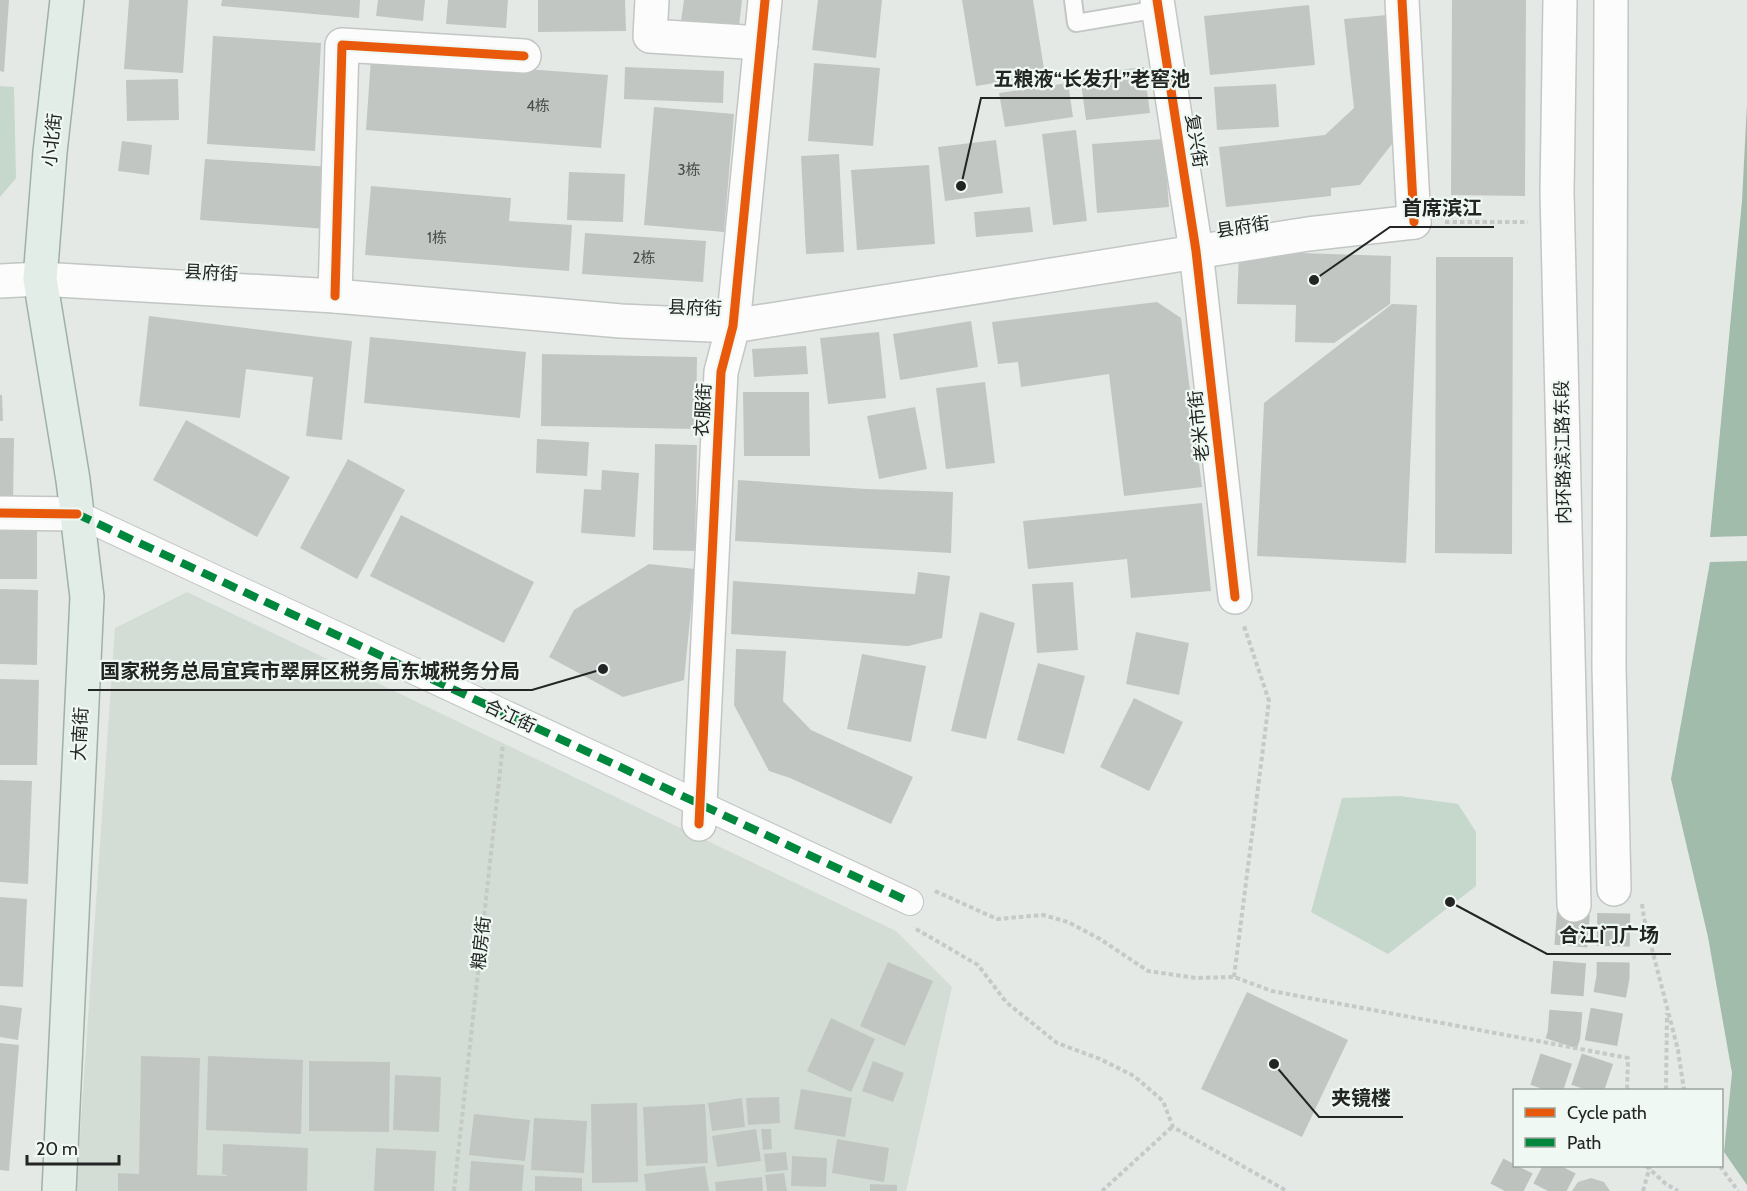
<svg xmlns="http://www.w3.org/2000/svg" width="1747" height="1191" font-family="Cabin,'Noto Sans SC',sans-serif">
<rect width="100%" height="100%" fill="#e4e9e6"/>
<path fill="#d3ddd6" d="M187 592 896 931 952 987 906 1191H76L115 628Z"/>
<g fill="#c6d7cc">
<path d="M0 86 14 87 16 178 0 197Z"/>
<path d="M1400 796 1458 804 1476 832V886L1388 954 1311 912 1342 798Z"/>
</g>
<path fill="#a2bcab" d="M1747 104V1185L1724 1152 1732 1073 1708 937 1671 779 1710 562V537L1742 201Z"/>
<path fill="#e4e9e6" d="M1747 536V561L1710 562V537Z"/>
<g fill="#c2c6c3">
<path d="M0 0H9L4 72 0 71Z"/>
<path d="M129 0H188L183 73 124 69Z"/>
<path d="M222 0H360L359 18 221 6Z"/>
<path d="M378 0H425L423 21 376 16Z"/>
<path d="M448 0H508L506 28 446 24Z"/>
<path d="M538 0H625L626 31 538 32Z"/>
<path d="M684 0H742L739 27 681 21Z"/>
<path d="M818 0H882L876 58 812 50Z"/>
<path d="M962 0H1033L1045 75 976 86Z"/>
<path d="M1452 0H1526L1525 196 1451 195Z"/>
<path d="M1309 5 1315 65 1210 75 1204 16Z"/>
<path d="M1387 15 1398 103 1392 144 1360 185 1331 188V196L1226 207 1219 147 1325 135 1354 108 1344 19Z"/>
<path d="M213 36 321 43 315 151 207 144Z"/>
<path d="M371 58 608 75 601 148 366 130Z"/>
<path d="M814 63 880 68 873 146 808 141Z"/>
<path d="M625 67 724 71 723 103 624 99Z"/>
<path d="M1144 67 1150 113 1086 120 1080 75Z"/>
<path d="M178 79 179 120 127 121 126 80Z"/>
<path d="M1068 83 1073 117 1005 127 999 93Z"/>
<path d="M1276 84 1279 127 1217 130 1214 87Z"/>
<path d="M654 107 734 114 724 232 644 225Z"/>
<path d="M1076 130 1087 221 1053 225 1042 134Z"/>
<path d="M1164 139 1169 207 1097 213 1092 144Z"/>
<path d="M996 140 1003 193 945 201 938 147Z"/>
<path d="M122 141 152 145 149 175 118 171Z"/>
<path d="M839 154 844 252 806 254 801 156Z"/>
<path d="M205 159 331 167 327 229 200 220Z"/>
<path d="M929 165 935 244 857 250 851 170Z"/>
<path d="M569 172 625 174 623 222 567 220Z"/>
<path d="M371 186 511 198 509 221 572 225 569 271 365 255Z"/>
<path d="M1030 207 1033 232 976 237 974 212Z"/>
<path d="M585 233 706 241 703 282 582 274Z"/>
<path d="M1239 251 1391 256 1390 304 1334 343 1295 342 1296 305 1237 304Z"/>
<path d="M1436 257H1513L1512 554 1435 553Z"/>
<path d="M1157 302 1181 318 1202 487 1124 496 1109 374 1021 387 1018 362 998 364 992 322Z"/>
<path d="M1392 304 1417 305 1406 563 1257 556 1264 403Z"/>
<path d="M149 316 352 341 342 440 306 436 313 377 246 369 240 418 139 406Z"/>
<path d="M971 321 978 367 900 380 893 334Z"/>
<path d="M879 332 886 398 828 404 820 338Z"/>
<path d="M370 337 526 352 520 418 364 403Z"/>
<path d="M806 346 808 374 754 377 752 349Z"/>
<path d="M542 354 697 357 696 429 541 426Z"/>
<path d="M985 382 995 463 946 469 936 388Z"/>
<path d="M743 392H809L810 456H744Z"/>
<path d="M0 395H2L3 421H0Z"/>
<path d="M915 407 927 469 879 479 867 416Z"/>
<path d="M186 420 290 477 257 537 153 480Z"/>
<path d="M0 438H14L13 502H0Z"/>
<path d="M537 439 589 442 587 476 536 473Z"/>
<path d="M655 444 697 445 695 551 653 550Z"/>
<path d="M348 459 405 490 357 579 300 548Z"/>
<path d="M602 470 639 473 635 537 581 533 584 489 601 490Z"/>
<path d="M738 480 866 489 953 492 951 553 735 541Z"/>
<path d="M1202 503 1211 591 1131 598 1127 559 1028 569 1023 521Z"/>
<path d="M401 515 534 582 504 643 370 576Z"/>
<path d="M37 522V579H0V523Z"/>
<path d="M649 564 695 569 684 680 623 697 549 657 574 610Z"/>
<path d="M918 572 950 576 942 638 908 646 731 634 733 581 915 594Z"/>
<path d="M1073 582 1078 650 1037 653 1032 584Z"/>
<path d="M0 589 38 590 37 665 0 664Z"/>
<path d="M980 612 1015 623 986 739 951 731Z"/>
<path d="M1136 632 1189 643 1179 695 1126 684Z"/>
<path d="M736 649 786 651 783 701 811 730 913 777 891 824 790 778 769 771 734 705Z"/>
<path d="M862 654 926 666 911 742 847 729Z"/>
<path d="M1038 663 1085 676 1064 754 1017 740Z"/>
<path d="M0 679 39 680 37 765H0Z"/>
<path d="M1134 698 1183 722 1149 791 1100 767Z"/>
<path d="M0 780 32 781 28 884 0 882Z"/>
<path d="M0 897 27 899 23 987 0 986Z"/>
<path d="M888 962 933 981 905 1046 860 1026Z"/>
<path d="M1247 992 1348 1040 1302 1137 1201 1089Z"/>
<path d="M0 1005 22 1008 18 1040 0 1037Z"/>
<path d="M831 1018 875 1039 851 1092 807 1071Z"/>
<path d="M0 1043 19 1045 9 1171 0 1170Z"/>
<path d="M141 1056 200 1058 197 1175 228 1176 222 1174 223 1144 308 1148 307 1191H118V1173L139 1174Z"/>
<path d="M208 1056 303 1060 301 1134 206 1130Z"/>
<path d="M309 1061 390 1062 389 1132 309 1131Z"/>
<path d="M873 1061 904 1073 893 1102 862 1091Z"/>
<path d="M395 1075 441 1077 439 1132 393 1130Z"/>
<path d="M801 1089 852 1098 845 1137 794 1129Z"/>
<path d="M779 1097 780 1123 748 1125 746 1098Z"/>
<path d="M742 1098 745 1127 712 1131 708 1103Z"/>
<path d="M637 1103 638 1182 592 1183 591 1104Z"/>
<path d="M705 1104 708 1163 646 1166 643 1107Z"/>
<path d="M474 1114 530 1120 525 1161 469 1155Z"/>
<path d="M534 1118 587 1121 584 1173 531 1170Z"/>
<path d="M756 1129 761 1161 717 1167 712 1136Z"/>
<path d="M761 1129H771L772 1149 763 1150Z"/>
<path d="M837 1139 889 1148 884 1182 832 1173Z"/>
<path d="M376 1148 436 1151 434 1191H374Z"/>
<path d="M786 1152 788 1170 766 1172 764 1154Z"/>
<path d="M792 1156 827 1158 826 1187 791 1186Z"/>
<path d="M471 1161 524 1165 522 1191H469Z"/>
<path d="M705 1166 709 1191H646L644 1174Z"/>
<path d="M784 1173 787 1191H767L765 1175Z"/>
<path d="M535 1176 582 1178V1191H535Z"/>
<path d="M762 1177 763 1191H716L715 1182Z"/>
<path d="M1591 1178 1604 1182 1610 1191H1572L1578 1182Z"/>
<path d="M870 1184 897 1185V1191H870Z"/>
</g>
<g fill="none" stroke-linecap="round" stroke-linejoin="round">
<g stroke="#bdc2bf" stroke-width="33" stroke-dasharray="33 16" stroke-linecap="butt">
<path d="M1546 1090 1564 1035 1574 905"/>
<path d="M1587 1090 1599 1054 1613 977 1614 889"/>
<path d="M1505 1191 1518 1166"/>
<path d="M1548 1191 1561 1166"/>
</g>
<defs>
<path id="service" d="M1073 0 1076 23 1159 9"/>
<path id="pedestrian" d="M77 514 910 902"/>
<g id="minor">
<path d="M652 0 650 36 761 43"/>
<path d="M1157 0 1196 251 1235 597"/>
<path d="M1402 0 1414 222"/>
<path d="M335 296 342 45 524 56"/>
<path d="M0 513 77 514"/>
<path d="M699 824 721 372 733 326 765 0"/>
</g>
<g id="secondary">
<path d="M1560 0 1557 192 1574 905"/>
<path d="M1611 0 1609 667 1614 889"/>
<path d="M0 281 40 279 335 296 621 321 733 326 1308 234 1414 222"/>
</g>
<path id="primary" d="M59 1191 87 597 73 480 40 279 50 152 67 0"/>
</defs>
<use href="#service" stroke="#c2c6c4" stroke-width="20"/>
<use href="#pedestrian" stroke="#c2c6c4" stroke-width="28"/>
<use href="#minor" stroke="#c2c6c4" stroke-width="36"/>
<use href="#secondary" stroke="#c2c6c4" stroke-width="36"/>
<use href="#primary" stroke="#9fb1a7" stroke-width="36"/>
<g stroke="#c6c9c7" stroke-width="4" stroke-dasharray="4.5 3" stroke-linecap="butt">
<path d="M1445 222H1528"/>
<path d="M935 891 997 919 1043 915 1068 922 1100 939 1148 971 1196 978 1234 977 1272 991 1628 1058 1627 1090"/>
<path d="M1642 904 1644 918 1678 1050 1684 1090"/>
<path d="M916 929 978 965 1006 1002 1057 1043 1100 1059 1134 1076 1163 1101 1173 1127 1287 1191"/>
<path d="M1234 977 1269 701 1244 626"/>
<path d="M1666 1090 1667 1013"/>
<path d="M1646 1166 1666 1184 1678 1191"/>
<path d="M1720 1166 1738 1191"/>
<path d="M454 1191 503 744"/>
<path d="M1102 1191 1172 1127"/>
<path d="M1643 1191 1650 1166"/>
</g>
<use href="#service" stroke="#fbfcfb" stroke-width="16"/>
<use href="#pedestrian" stroke="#fbfcfb" stroke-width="26"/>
<use href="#minor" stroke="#fbfcfb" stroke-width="33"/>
<use href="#secondary" stroke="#fbfcfb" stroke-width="33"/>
<use href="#primary" stroke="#e3ede8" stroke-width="33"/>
<path stroke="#00873e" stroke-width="8" stroke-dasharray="15 8" stroke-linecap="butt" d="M77 514 910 902"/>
<defs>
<g id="cycleway">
<path d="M1157 0 1196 251 1235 597"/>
<path d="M1402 0 1414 222"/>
<path d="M335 296 342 45 524 56"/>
<path d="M0 513 77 514"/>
<path d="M699 824 721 372 733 326 765 0"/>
</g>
</defs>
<use href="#cycleway" stroke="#eff8f2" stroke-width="13"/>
<use href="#cycleway" stroke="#e8590c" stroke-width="9"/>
</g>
<g text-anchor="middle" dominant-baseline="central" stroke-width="4.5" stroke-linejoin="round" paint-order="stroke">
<g font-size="15" fill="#4a4d4b">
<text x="538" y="106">4栋</text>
<text x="689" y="170">3栋</text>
<text x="437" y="238">1栋</text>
<text x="644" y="258">2栋</text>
</g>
<g font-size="18" fill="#222523" stroke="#eff8f2">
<text transform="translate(52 140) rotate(-84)">小北街</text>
<text transform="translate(1196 141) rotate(81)">复兴街</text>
<text transform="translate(1243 227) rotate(-9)">县府街</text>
<text transform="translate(211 273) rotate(3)">县府街</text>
<text transform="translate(695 308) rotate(2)">县府街</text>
<text transform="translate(703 410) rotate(-87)">衣服街</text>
<text transform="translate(1199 426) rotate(-96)">老米市街</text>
<text transform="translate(1563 452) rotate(-91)">内环路滨江路东段</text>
<text transform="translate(510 716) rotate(25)">合江街</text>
<text transform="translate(80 734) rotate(-87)">大南街</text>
<text transform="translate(481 943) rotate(-84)">粮房街</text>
</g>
</g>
<path fill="none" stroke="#222523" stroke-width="2" d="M961 186L981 98H1202M1314 280L1390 227H1494M603 669L532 690H88M1450 902L1547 954H1671M1274 1064L1319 1117H1403"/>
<g fill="#222523" stroke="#eff8f2" stroke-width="2">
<circle cx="961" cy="186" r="6"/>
<circle cx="1314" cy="280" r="6"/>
<circle cx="603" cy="669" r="6"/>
<circle cx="1450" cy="902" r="6"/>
<circle cx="1274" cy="1064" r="6"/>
</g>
<g font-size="20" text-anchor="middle" font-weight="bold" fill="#222523" stroke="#eff8f2" stroke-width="4.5" stroke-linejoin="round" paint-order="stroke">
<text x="1092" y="86">五粮液“长发升”老窖池</text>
<text x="1442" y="215">首席滨江</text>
<text x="310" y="678">国家税务总局宜宾市翠屏区税务局东城税务分局</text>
<text x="1609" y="942">合江门广场</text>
<text x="1361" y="1105">夹镜楼</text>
</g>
<rect x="1513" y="1089" width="210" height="78" fill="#eff8f2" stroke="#9da49f" stroke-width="1.5"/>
<rect x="1525" y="1108" width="30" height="9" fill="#e8590c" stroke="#9da49f" stroke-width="1.5"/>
<text x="1567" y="1119" font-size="18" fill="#222523">Cycle path</text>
<rect x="1525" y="1138" width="30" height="9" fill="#00873e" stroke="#9da49f" stroke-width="1.5"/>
<text x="1567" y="1149" font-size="18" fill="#222523">Path</text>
<path d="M27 1155v9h92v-9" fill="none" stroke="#222523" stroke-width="3"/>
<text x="36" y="1155" font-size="18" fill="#222523" stroke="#eff8f2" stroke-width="4.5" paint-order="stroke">20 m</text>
</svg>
